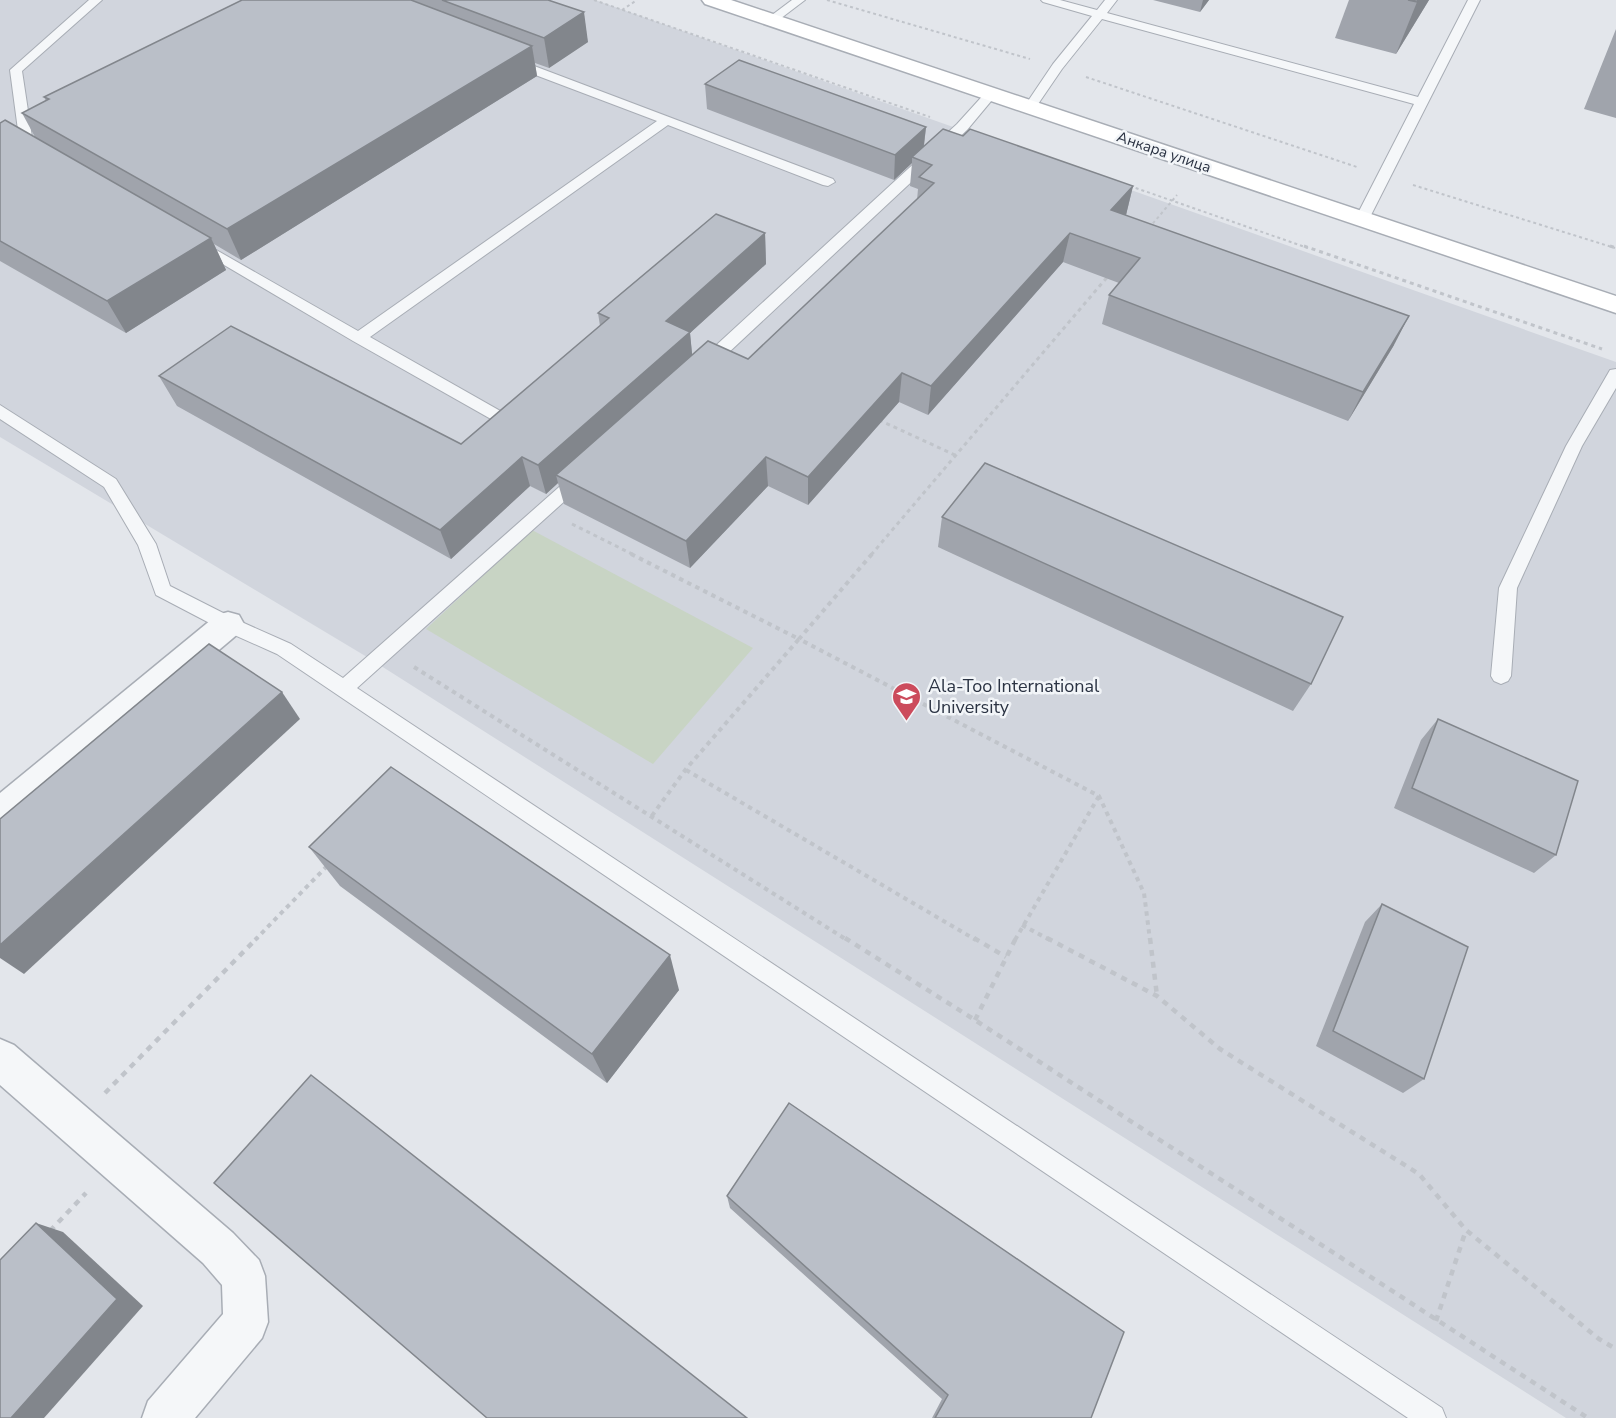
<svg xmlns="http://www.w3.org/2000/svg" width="1616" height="1418" font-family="'Nunito Sans',sans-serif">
<rect width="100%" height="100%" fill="#e3e6eb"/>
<path fill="#d1d5dd" d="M0 0H595L1616 362V1418H1566L367 657 0 437Z"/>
<path fill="#c8d4c4" d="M532 530 753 648 653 764 426 629Z"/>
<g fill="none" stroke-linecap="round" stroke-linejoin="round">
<defs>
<g id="service">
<path d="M89 0H102L22 71 33 144 43 152 41 155H31L20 145 10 70Z"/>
<path d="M792 0H805L776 22H768V18Z"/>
<path d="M1041 0H1060L1097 10 1105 0H1117L1107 13 1418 97 1468 0H1480L1369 219 1362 223 1355 219 1414 104 1102 19 1062 69 1034 110H1026L1024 107 1053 64 1092 16 1043 2Z"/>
<path d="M513 58 833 179 835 182 828 186 823 185 668 125 370 337 518 421 520 425 518 429 512 431 353 341 192 246 199 242 204 243 358 331 657 121 509 65 507 62Z"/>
<path d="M991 90 997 94 967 130 711 369H699L697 365 699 361 957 124 987 91Z"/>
<path d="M1616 369V388L1582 446 1517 588 1511 676 1508 681 1501 684 1494 681 1491 676 1499 588 1566 446 1610 370Z"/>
<path d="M0 405 116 479 156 544 170 586 235 619 291 644 343 678 575 473H587L589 477 587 481 357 688 1442 1408 1446 1418H1408L277 654 221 629 156 595 138 545 104 487 0 419Z"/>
</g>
<g id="minor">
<path d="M228 612 239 615 244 624 239 633 12 825 0 829V793L217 615Z"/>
<path d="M0 1039 14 1045 233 1233 259 1260 265 1276 268 1322 262 1338 195 1418H142L148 1401 223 1314 222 1285 203 1263 0 1085Z"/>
</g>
<path id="secondary" d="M702 0H731L1616 296V313L705 4Z"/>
</defs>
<use href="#service" stroke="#a8adb5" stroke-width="2"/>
<use href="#minor" stroke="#a8adb5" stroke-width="3"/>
<use href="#secondary" stroke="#a8adb5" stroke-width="3"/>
<g stroke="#c0c4ca" stroke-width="2" stroke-dasharray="3 3" stroke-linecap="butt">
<path d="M594 0 930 117"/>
<path d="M827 0 1030 59"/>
<path d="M622 10 637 0"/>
<path d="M1086 77 1357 167"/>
<path d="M1413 185 1615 248"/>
<path d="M1130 186 1308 248"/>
<path d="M1149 228 1177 195"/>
</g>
<g stroke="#c0c4ca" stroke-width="3" stroke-dasharray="4 4" stroke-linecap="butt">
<path d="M1304 246 1602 349"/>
<path d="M1610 246 1616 248"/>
<path d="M879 420 957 456"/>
<path d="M572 524 634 555"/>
<path d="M871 555 1109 275"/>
</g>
<g stroke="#c0c4ca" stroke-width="4" stroke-dasharray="4.5 4.5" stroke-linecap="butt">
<path d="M631 554 799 639 686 769 651 817"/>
<path d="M872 554 799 639 1099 796 1144 893 1150 940"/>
<path d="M414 667 847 940"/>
<path d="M686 770 976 940"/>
<path d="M1022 925 1050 940"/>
<path d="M255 940 328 865"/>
<path d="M1015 940 1099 796"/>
</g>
<g stroke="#c0c4ca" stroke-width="4.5" stroke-dasharray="6 6" stroke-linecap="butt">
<path d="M845 938 975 1020 1588 1418"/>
<path d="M974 938 1006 957"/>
<path d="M1047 938 1157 996 1220 1049 1419 1174 1466 1230 1599 1339 1616 1349"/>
<path d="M1150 938 1157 996"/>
<path d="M975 1020 1016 938"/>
<path d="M105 1093 257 938"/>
<path d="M50 1231 86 1193"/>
<path d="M1436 1321 1466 1230"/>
</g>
<use href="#service" fill="#f5f7f9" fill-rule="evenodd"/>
<use href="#minor" fill="#f5f7f9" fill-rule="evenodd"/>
<use href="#secondary" fill="#fff" fill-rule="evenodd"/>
</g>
<g fill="#a0a4ac">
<path d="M242 0H548L588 42 549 68 535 63 537 76 241 260 214 244 226 270 126 333 0 261V123L35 137 22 113 46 101 44 97Z"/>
<path d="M1153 0H1209L1200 12Z"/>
<path d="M1349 0H1429L1396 54 1335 38Z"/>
<path d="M1616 29V118L1584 109Z"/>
<path d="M705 84 926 127 924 146 963 136 1133 186 1126 215 1394 345 1348 421 1102 324 1109 295 1119 283 1063 262 928 415 899 402 808 505 768 486 690 568 564 504 558 483 546 494 530 486 451 559 177 406 159 376 461 444 600 326 598 313 765 233 766 264 690 333 692 355 748 359 917 200 918 189 910 186 912 163 894 180 707 109Z"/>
<path d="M942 517 1311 684 1293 711 938 547Z"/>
<path d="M1438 719 1556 855 1534 873 1394 808 1421 740Z"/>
<path d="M309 847 679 990 607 1083 340 886Z"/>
<path d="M1382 904 1424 1079 1403 1093 1316 1046 1365 922Z"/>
<path d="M727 1196 1091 1418H932L942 1399 730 1208Z"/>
</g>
<g fill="#82868c">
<path d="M1203 0H1209L1200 12Z"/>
<path d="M1419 0H1429L1396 54 1417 2Z"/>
<path d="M584 12 588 42 549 68 544 38Z"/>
<path d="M532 46 537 76 241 260 227 229Z"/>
<path d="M926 127 923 152 912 157V163L894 180 895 155Z"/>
<path d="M1133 186 1126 215 1111 210Z"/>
<path d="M765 233 766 264 690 333 693 363 556 475 558 483 546 494 538 465 666 321Z"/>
<path d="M1070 233 1063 262 928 415 931 386Z"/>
<path d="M211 238 226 270 126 333 107 301Z"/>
<path d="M1409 316 1394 345 1348 421 1363 392Z"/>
<path d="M902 373 899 402 808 505V477Z"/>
<path d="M522 457 530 486 451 559 440 530Z"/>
<path d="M766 457 768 486 690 568 686 541Z"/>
<path d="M282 692 300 719 24 974 0 958V945Z"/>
<path d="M670 955 679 990 607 1083 592 1054Z"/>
<path d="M36 1223 63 1232 143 1306 44 1418H11Z"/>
</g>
<g fill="#babfc8" stroke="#82868c" stroke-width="1.5">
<path d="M242 0H411L532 46 227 229 22 113 49 99 44 97Z"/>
<path d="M442 0H548L584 12 544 38Z"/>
<path d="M1408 0H1419L1417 2Z"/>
<path d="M739 60 926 127 895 155 705 84Z"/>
<path d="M5 120 211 238 107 301 0 241V123Z"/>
<path d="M943 129 963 136 970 129 1133 186 1111 210 1409 316 1363 392 1109 295 1140 258 1070 233 931 386 902 373 808 477 766 457 686 541 556 475 708 341 748 359 934 183 919 177 932 165 912 157Z"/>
<path d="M716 214 765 233 666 321 690 332 538 465 522 457 440 530 159 376 231 326 461 444 609 318 598 313Z"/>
<path d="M985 463 1343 617 1311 684 942 517Z"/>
<path d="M209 644 282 692 0 945V819Z"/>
<path d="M1438 719 1578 781 1556 855 1412 788Z"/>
<path d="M391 767 670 955 592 1054 309 847Z"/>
<path d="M1382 904 1468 947 1424 1079 1333 1031Z"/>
<path d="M311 1075 747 1418H487L214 1183Z"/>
<path d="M789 1103 1124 1332 1091 1418H935L948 1395 727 1196Z"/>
<path d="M36 1223 117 1299 11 1418H0V1260Z"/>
</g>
<defs>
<symbol id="university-pin" viewBox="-11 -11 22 30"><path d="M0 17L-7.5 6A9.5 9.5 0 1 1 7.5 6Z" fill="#cc4b5c" stroke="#f2f5f8"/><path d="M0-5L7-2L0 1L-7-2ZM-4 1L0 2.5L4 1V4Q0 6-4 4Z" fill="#fff"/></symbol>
</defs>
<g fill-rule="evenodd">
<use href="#university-pin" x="890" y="680" width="33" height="45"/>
</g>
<g text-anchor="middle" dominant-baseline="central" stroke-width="5" stroke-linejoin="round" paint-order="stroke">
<g font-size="15" fill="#2b3343" stroke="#f2f5f8">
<text transform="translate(1164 152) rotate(19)">Анкара улица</text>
</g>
<g font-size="18" fill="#2b3343" stroke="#f2f5f8" text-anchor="start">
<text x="928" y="686">Ala-Too International<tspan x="928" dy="21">University</tspan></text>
</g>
</g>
</svg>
